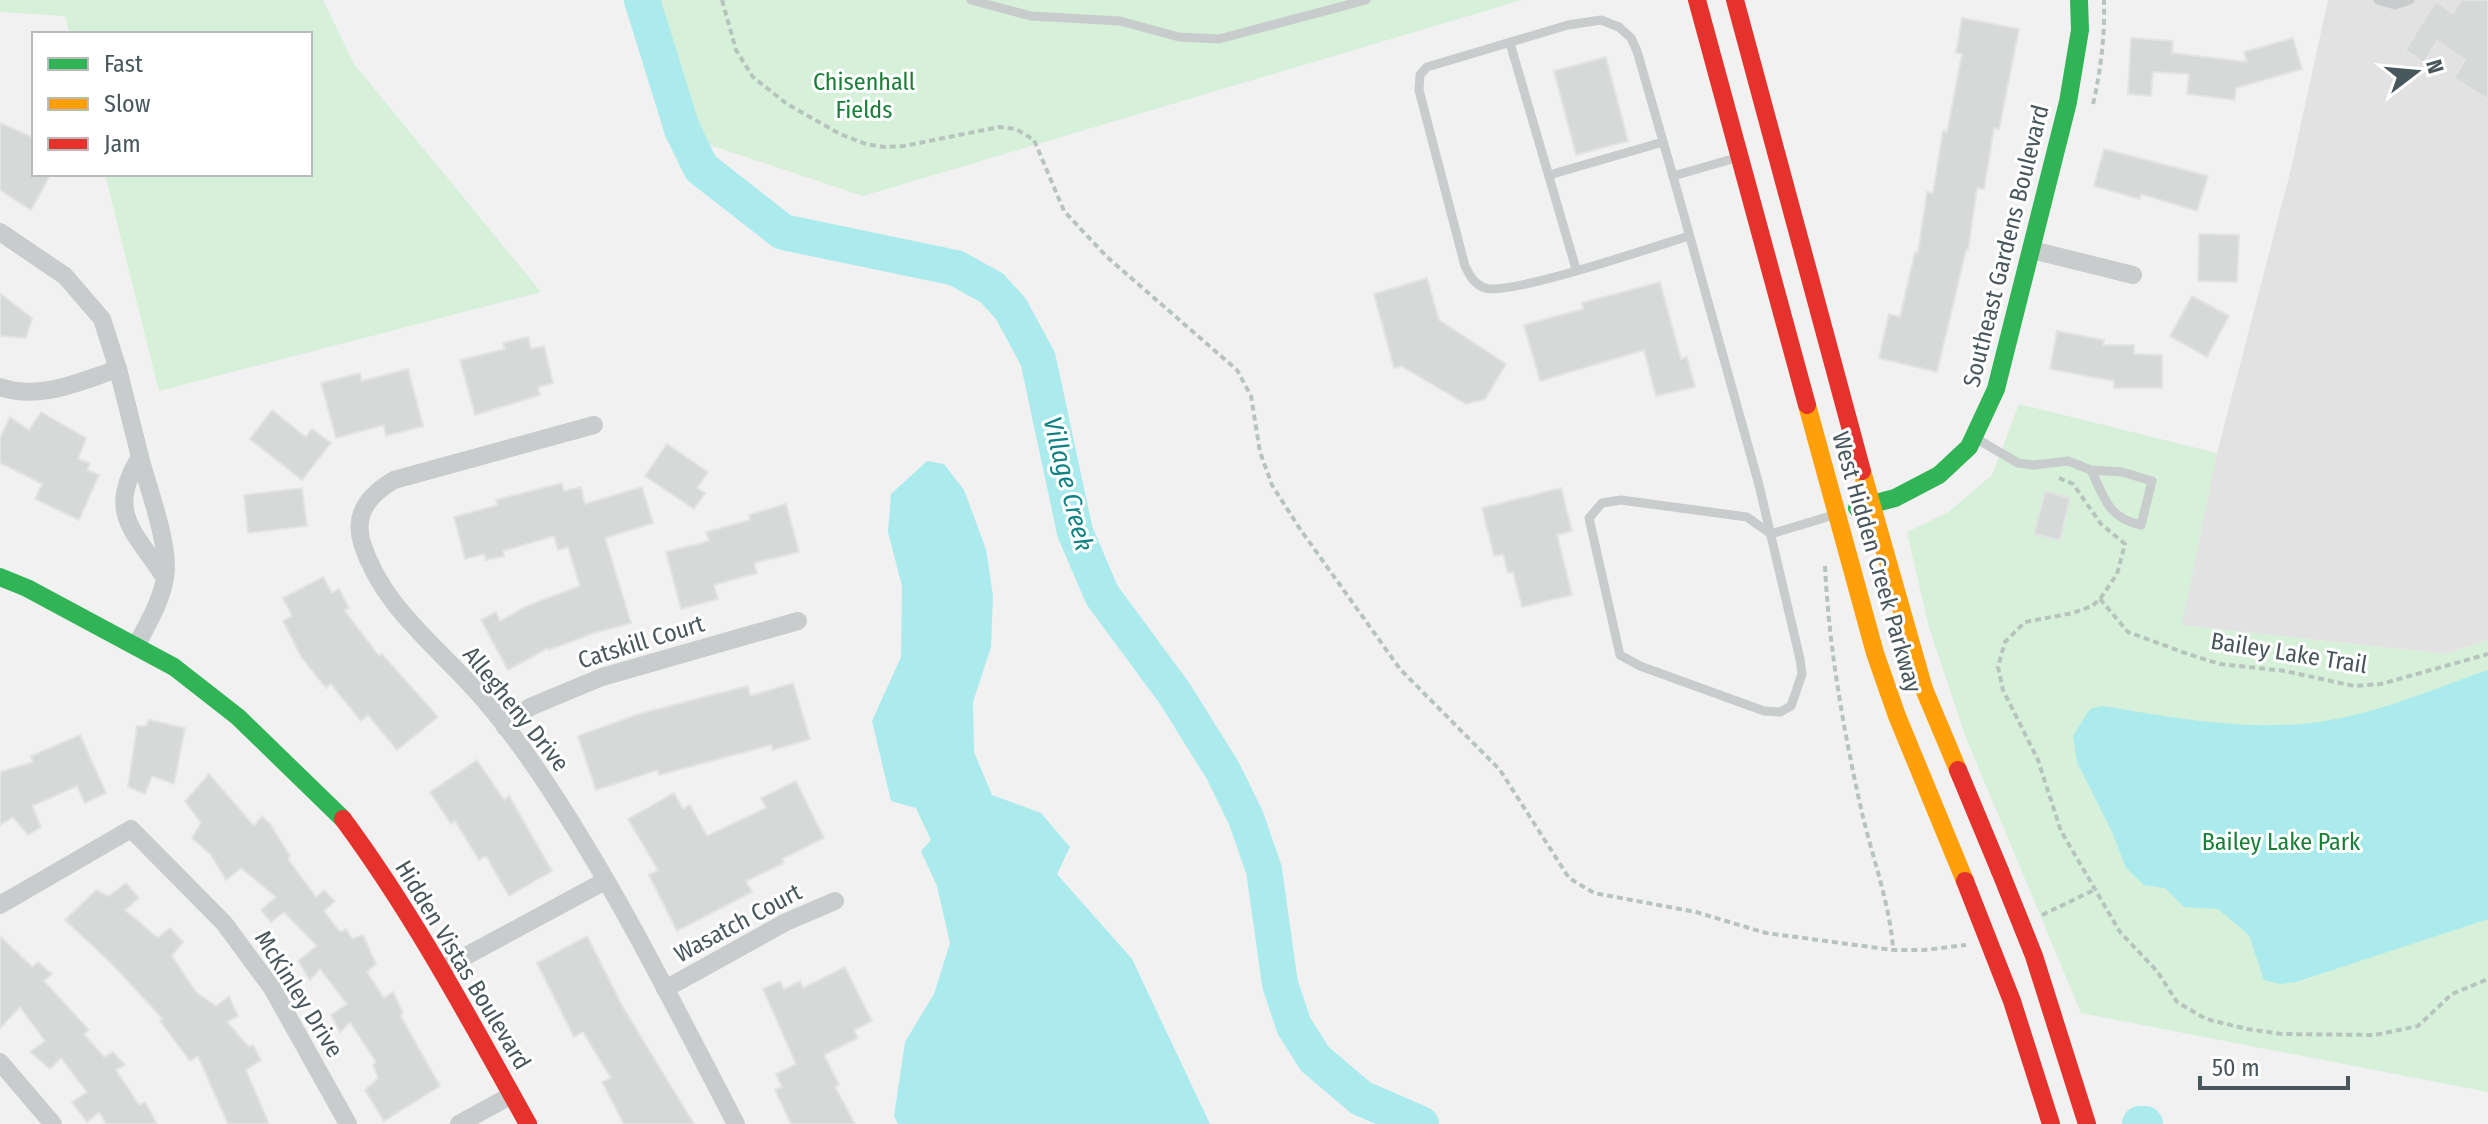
<svg xmlns="http://www.w3.org/2000/svg" width="2488" height="1124" font-family="'Fira Sans Condensed',sans-serif">
<rect width="100%" height="100%" fill="#f1f1f1"/>
<path fill="#e3e2e3" d="M2328 0H2488V640L2445 654 2181 625 2217 453 2291 169Z"/>
<g fill="#d6f0da">
<path d="M0 0H323L354 64 541 292 159 391 105 174H310V34H70L65 16 0 12Z"/>
<path d="M642 0H1522L863 196 692 139Z"/>
<path d="M2019 404 2217 453 2182 625 2445 654 2488 640V1092L2081 1013 1966 738 1929 628 1907 532 1947 513 1992 475Z"/>
</g>
<g fill="#abebed">
<path d="M927 461 944 464 964 490 986 549 993 596 991 647 973 702 974 752 992 795 1041 813 1070 847 1057 874 1132 959 1210 1124H898L894 1116 905 1042 934 994 950 943 937 886 921 851 931 840 916 808 891 801 872 721 901 657 902 586 888 532 891 494Z"/>
<path d="M2488 670V919L2296 982 2280 984 2264 980 2249 935 2218 909 2184 907 2165 888 2144 885 2126 868 2113 834 2077 762 2073 736 2090 709 2102 706C2171 717 2241 731 2311 723 2372 716 2430 690 2488 670Z"/>
</g>
<g fill="none" stroke-linecap="round" stroke-linejoin="round">
<g stroke="#abebed" stroke-width="36">
<path d="M642 0 682 129 701 168 783 232 956 268 992 288 1011 309 1038 359 1075 532 1102 595 1175 694 1223 771 1246 818 1264 870 1280 984 1294 1026 1315 1059 1361 1098 1421 1124"/>
<path d="M2140 1124H2145"/>
</g>
</g>
<g fill="#d7d9d9" stroke="#e2e3e4" stroke-width="2">
<path d="M2461 0H2488V100L2454 78 2465 60 2437 41 2424 63 2405 50 2436 1 2453 13Z"/>
<path d="M1962 18 2019 29 1999 129 1994 128 1984 189 1977 188 1968 250H1966L1937 372 1879 358 1889 314 1900 317 1915 252 1918 253 1927 192 1933 193 1943 131 1947 132 1962 54 1956 53Z"/>
<path d="M2131 38 2173 41 2172 53 2247 62 2244 52 2293 38 2302 69 2236 88 2235 100 2187 94 2189 74 2153 72 2151 96 2128 94Z"/>
<path d="M1606 57 1628 141 1576 155 1554 71Z"/>
<path d="M0 123 34 138V174H51L31 210 0 190Z"/>
<path d="M2104 149 2208 176 2197 211 2141 194 2140 199 2094 186Z"/>
<path d="M2199 234 2239 235 2237 282 2198 281Z"/>
<path d="M1427 278 1439 320 1506 364 1485 399 1466 404 1401 366 1394 368 1374 294Z"/>
<path d="M1660 282 1681 359 1687 357 1695 387 1656 396 1644 350 1540 381 1524 325 1583 309 1582 303Z"/>
<path d="M0 293 32 318 26 338 0 336Z"/>
<path d="M2192 296 2229 316 2207 357 2170 336Z"/>
<path d="M2057 331 2104 340 2103 345H2134V354L2162 355V388H2114V381L2050 369Z"/>
<path d="M528 337 531 349 544 346 553 383 538 387 540 395 475 415 460 360 505 349 503 343Z"/>
<path d="M408 369 423 426 386 436 384 425 336 438 321 383 360 373 362 381Z"/>
<path d="M272 410 306 437 312 429 331 443 302 480 250 439Z"/>
<path d="M41 412 86 438 78 459 90 463 87 470 99 475 79 520 35 499 42 484 0 463V438L10 417 29 430Z"/>
<path d="M667 444 708 472 697 488 705 493 694 509 645 476Z"/>
<path d="M562 483 564 491 581 487 585 504 642 487 653 523 605 538 631 623 594 633 549 650 548 648 508 670 481 620 496 612 500 621 527 606 580 586 568 547 558 550 554 536 503 551 504 556 486 560 484 554 465 559 454 517 498 505 496 500Z"/>
<path d="M302 488 307 526 248 533 244 495Z"/>
<path d="M1561 488 1572 531 1557 535 1572 595 1522 607 1513 572 1508 573 1503 554 1494 556 1482 508Z"/>
<path d="M2045 491 2070 498 2060 540 2034 534Z"/>
<path d="M786 504 799 552 754 563 757 573 714 585 718 599 681 609 666 552 709 541 706 532 750 520 749 515Z"/>
<path d="M323 577 332 593 339 589 349 608 344 610 379 656 382 654 438 717 397 750 368 715 361 721 331 684 326 688 300 655 283 621 292 616 283 598Z"/>
<path d="M793 683 810 739 773 750 771 745 659 775 658 770 596 790 578 736 639 714 704 697 748 686 750 696Z"/>
<path d="M149 720 185 728 174 784 152 776 145 794 128 787 137 726H146Z"/>
<path d="M80 735 106 793 85 803 77 786 32 806 41 827 28 835 13 817 0 825V772L33 762 31 756Z"/>
<path d="M477 760 504 800 509 796 552 871 509 896 486 856 479 860 455 821 451 824 430 792Z"/>
<path d="M209 774 254 826 262 816 270 824 290 856 288 859 316 897 324 890 335 901 324 911 340 932 346 929 352 939 363 935 376 964 367 972 384 998 393 992 403 1013 400 1015 440 1086 384 1121 365 1090 378 1078 373 1065 376 1062 350 1022 340 1032 331 1015 347 1004 320 969 310 980 298 961 317 946 284 912 271 922 261 910 276 897 241 868 226 880 211 855 192 838 201 823 185 801Z"/>
<path d="M796 781 824 838 782 859 784 863 746 881 752 892 677 931 649 875 658 870 628 819 674 793 683 809 690 805 707 836 766 808 761 798Z"/>
<path d="M126 883 139 898 125 910 158 938 170 928 183 942 172 956 196 992 216 1006 229 996 238 1016 227 1022 249 1047 253 1045 261 1060 246 1070 269 1124H228L198 1056 190 1061 160 1021 163 1019 112 964 65 920 96 890 109 896Z"/>
<path d="M0 936 32 967 38 962 52 974 44 981 89 1030 84 1034 104 1057 113 1052 125 1065 116 1070 139 1105 145 1102 157 1124H106L99 1112 87 1122 72 1102 87 1092 61 1058 50 1069 30 1052 45 1041 20 1007 0 1028Z"/>
<path d="M587 936 624 1009 694 1124H624L602 1082 611 1078 583 1032 574 1037 537 963Z"/>
<path d="M845 967 872 1021 854 1030 858 1038 824 1055 839 1085 835 1087 855 1124H791L775 1090 782 1087 776 1074 796 1064 763 989 780 981 784 989 800 981 803 988Z"/>
</g>
<g fill="none" stroke-linecap="round" stroke-linejoin="round">
<g stroke="#b7c4be" stroke-width="4" stroke-dasharray="6 4" stroke-linecap="butt">
<path d="M722 0 736 50 753 77 787 104 840 134 866 144 884 147 904 146 999 127 1016 129 1034 140 1064 211 1107 257 1237 370 1251 396 1260 452 1272 485 1300 529 1400 669 1500 770 1569 878 1594 893 1696 912 1766 933 1893 950H1924L1966 945"/>
<path d="M2093 104C2101 70 2105 35 2104 0"/>
<path d="M2059 478 2073 484 2101 524 2125 544 2117 574 2100 599 2092 606 2073 613 2025 622 2005 642 1998 667 2003 690 2038 760 2061 831 2120 932 2157 971 2177 1002 2206 1019 2247 1029 2282 1034 2375 1035 2418 1026 2452 994 2488 979"/>
<path d="M1825 566C1829 649 1844 733 1862 813 1872 856 1891 908 1893 950"/>
<path d="M2100 599 2128 632 2188 654 2220 664 2285 671 2354 686 2381 684 2488 654"/>
<path d="M2042 915 2094 890"/>
</g>
<g stroke="#c8cccc" stroke-width="9">
<path d="M971 0 1031 16 1120 21 1179 37 1219 39 1366 0"/>
<path d="M2378 0 2395 5 2410 0"/>
<path d="M1510 43 1576 269"/>
<path d="M1736 158 1673 176 1759 485 1800 659 1802 674 1791 706 1780 712 1764 711 1640 666 1620 655 1589 518 1602 503 1621 500 1747 517 1771 534 1837 514"/>
<path d="M1549 175 1663 142"/>
<path d="M1673 176 1637 51 1631 38 1619 27 1601 20 1568 25 1427 67 1420 75 1419 90 1465 266C1470 276 1475 285 1485 288 1510 296 1656 246 1689 236"/>
<path d="M1977 439 2018 463 2034 465 2068 461 2091 470 2122 472 2152 481 2141 525C2108 518 2105 499 2091 470"/>
</g>
<g stroke="#c8cccc" stroke-width="18">
<path d="M0 232 65 276 102 319 118 369 140 457"/>
<path d="M2032 250 2133 275"/>
<path d="M0 387C40 401 80 381 118 369"/>
<path d="M594 425 394 480C370 494 353 513 362 543 380 601 428 639 468 682 491 706 510 732 529 758 609 873 671 1000 736 1124"/>
<path d="M136 646C147 625 161 602 165 578 171 548 148 488 140 457 105 514 135 531 165 578"/>
<path d="M505 727 530 707 602 677 798 621"/>
<path d="M0 905 131 829 224 923 272 988 348 1124"/>
<path d="M442 969 605 881"/>
<path d="M665 989 786 922 835 901"/>
<path d="M0 1062 53 1124"/>
<path d="M459 1124 512 1095"/>
</g>
<g stroke="#30b455" stroke-width="18">
<path d="M1857 508 1895 498 1939 475 1969 447 1996 389 2068 102 2080 30 2079 0"/>
<path d="M0 577 27 588 174 667 238 717 343 819"/>
</g>
<g stroke="#ff9f0a" stroke-width="18">
<path d="M1807 405 1875 653 1897 716 1965 881"/>
<path d="M1862 471 1924 689 1958 770"/>
</g>
<g stroke="#e5322d" stroke-width="18">
<path d="M1697 0 1807 405"/>
<path d="M1735 0 1862 471"/>
<path d="M1958 770 2000 871"/>
<path d="M343 819C414 915 470 1020 528 1124"/>
</g>
<g stroke="#e5322d" stroke-width="18">
<path d="M2000 871 2034 956 2087 1124"/>
<path d="M1965 881 2012 1001 2051 1124"/>
</g>
</g>
<g text-anchor="middle" dominant-baseline="central" stroke-width="6" stroke-linejoin="round" paint-order="stroke">
<g font-size="24" fill="#187f38" stroke="#fff">
<text x="864" y="82">Chisenhall<tspan x="864" dy="28">Fields</tspan></text>
<text x="2281" y="842">Bailey Lake Park</text>
</g>
<g font-size="24" fill="#48575d" stroke="#fff">
<text transform="translate(2006 246) rotate(-76)">Southeast Gardens Boulevard</text>
<text transform="translate(1877 562) rotate(74)">West Hidden Creek Parkway</text>
<text transform="translate(641 642) rotate(-17)">Catskill Court</text>
<text transform="translate(2289 653) rotate(9)">Bailey Lake Trail</text>
<text transform="translate(516 709) rotate(51)">Allegheny Drive</text>
<text transform="translate(738 923) rotate(-28)">Wasatch Court</text>
<text transform="translate(463 965) rotate(59)">Hidden Vistas Boulevard</text>
<text transform="translate(299 994) rotate(58)">McKinley Drive</text>
</g>
<g font-size="26" font-style="italic" fill="#0f8284" stroke="#fff">
<text transform="translate(1068 484) rotate(76)">Village Creek</text>
</g>
</g>
<rect x="32" y="32" width="280" height="144" fill="#ffffff" stroke="#b6bcbe" stroke-width="2"/>
<rect x="48" y="58" width="40" height="12" fill="#30b455" stroke="#b6bcbe" stroke-width="2"/>
<text x="104" y="72" font-size="24" fill="#48575d">Fast</text>
<rect x="48" y="98" width="40" height="12" fill="#ff9f0a" stroke="#b6bcbe" stroke-width="2"/>
<text x="104" y="112" font-size="24" fill="#48575d">Slow</text>
<rect x="48" y="138" width="40" height="12" fill="#e5322d" stroke="#b6bcbe" stroke-width="2"/>
<text x="104" y="152" font-size="24" fill="#48575d">Jam</text>
<g transform="translate(2416 72) rotate(74)" stroke="#ffffff" stroke-width="6" paint-order="stroke">
<path d="M0-6L14 30L0 20L-14 30Z" fill="#48575d"/>
<text y="-12" font-size="22" font-weight="bold" text-anchor="middle" fill="#48575d">N</text>
</g>
<path d="M2200 1076v12h148v-12" fill="none" stroke="#48575d" stroke-width="4"/>
<text x="2212" y="1076" font-size="24" fill="#48575d" stroke="#ffffff" stroke-width="6" paint-order="stroke">50 m</text>
</svg>
